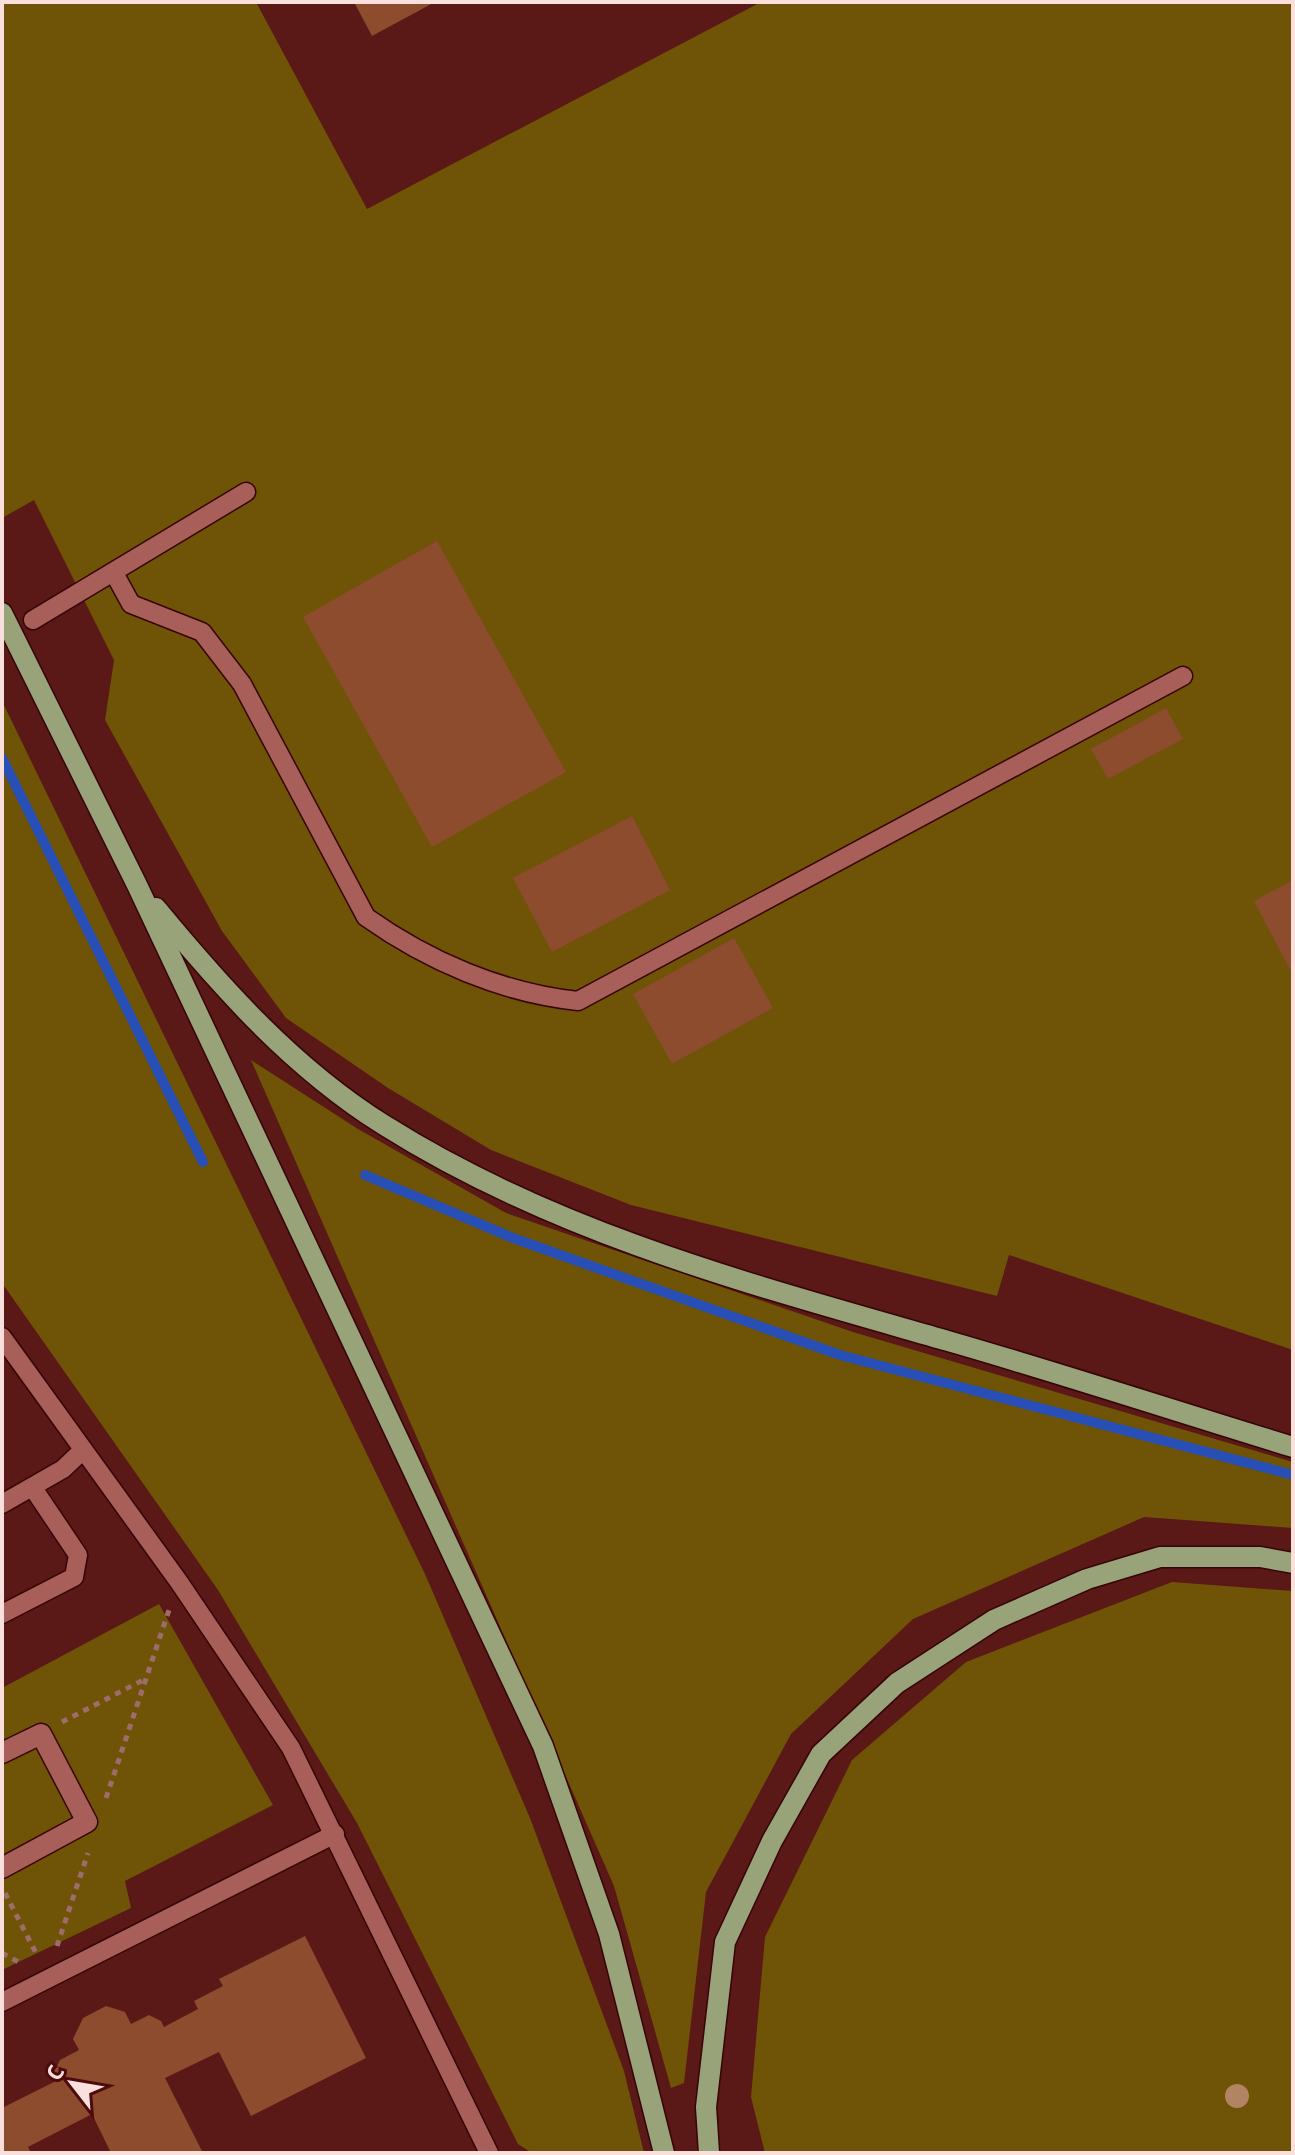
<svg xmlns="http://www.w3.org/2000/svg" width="1295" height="2155" font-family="'PT Sans',sans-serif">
<rect width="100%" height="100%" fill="#5a1817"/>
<g fill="#6f5306">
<path d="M2 2H256L367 209 761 2H1293V1350L1009 1255 997 1296 631 1205 491 1150 388 1088 286 1018 222 931 105 720 114 660 34 500 2 518Z"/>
<path d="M2 701 425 1574 530 1818 624 2071 644 2153H532L518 2144 357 1823 218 1590 2 1283Z"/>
<path d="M251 1060 358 1129 506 1213 853 1332 1293 1462V1528L1144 1517 913 1619 791 1734 706 1892 684 2083 671 2088 614 1886Z"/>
<path d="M1172 1582 1293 1591V2153H765L751 2097 765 1937 852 1760 966 1662Z"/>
<path d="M159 1604 273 1805 125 1881 131 1908 2 1970V1688Z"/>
</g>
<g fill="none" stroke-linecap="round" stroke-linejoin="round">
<g stroke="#284fb6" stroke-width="10">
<path d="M2 758 203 1162"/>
<path d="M365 1175 513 1238 840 1355 1293 1475"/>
</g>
</g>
<g fill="#8d4c2e">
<path d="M354 2H435L372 36Z"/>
<path d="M437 541 566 772 432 847 303 617Z"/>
<path d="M1166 708 1183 739 1108 779 1091 749Z"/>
<path d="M632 816 670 890 552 952 513 878Z"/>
<path d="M1293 880V975L1254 901Z"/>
<path d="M734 938 773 1008 672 1064 633 994Z"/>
<path d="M305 1936 366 2058 251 2116 219 2052 165 2078 203 2153H111L92 2114 28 2147 31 2153H2V2108L58 2080 54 2072 60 2060 79 2050 73 2039 83 2018 106 2006 125 2012 131 2024 149 2015 161 2021 164 2027 198 2009 194 2001 223 1986 219 1979Z"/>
</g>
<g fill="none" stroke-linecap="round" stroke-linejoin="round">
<defs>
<g id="service">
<path d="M114 573 131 604 202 632 242 684 366 917C428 961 502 993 578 1001L1183 676"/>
<path d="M33 620 246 492"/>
<path d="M2 1337 179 1582 291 1748 489 2153"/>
<path d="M2 1504 63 1469 83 1450"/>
<path d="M2 1614 74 1577 78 1555 33 1488"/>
<path d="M2 2002 335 1834"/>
</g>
<path id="pedestrian" d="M2 1753 41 1734 87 1822 2 1868"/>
<g id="primary">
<path d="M2 613 137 885 543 1746 609 1934 664 2153"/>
<path d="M156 908C223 989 293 1068 384 1125 557 1234 753 1285 948 1341 1063 1374 1178 1412 1293 1447"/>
<path d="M709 2153 706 2107 725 1942 772 1841 821 1754 897 1683 994 1620 1087 1579 1160 1557H1260L1293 1563"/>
</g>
</defs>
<use href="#service" stroke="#360506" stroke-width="21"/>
<use href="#pedestrian" stroke="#360506" stroke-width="23"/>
<use href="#primary" stroke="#360506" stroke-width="23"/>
<g stroke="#9e6d6b" stroke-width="5" stroke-dasharray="6 6" stroke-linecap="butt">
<path d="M62 1722 145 1679"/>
<path d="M106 1798 169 1610"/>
<path d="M5 1893 37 1955"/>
<path d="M57 1946 88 1853"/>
<path d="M2 1953 22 1964"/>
</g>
<use href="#service" stroke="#a85f59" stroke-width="18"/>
<use href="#pedestrian" stroke="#a85f59" stroke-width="20"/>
<use href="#primary" stroke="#98a379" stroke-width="20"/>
</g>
<circle fill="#b18464" cx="1237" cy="2096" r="12"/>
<rect width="1295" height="2155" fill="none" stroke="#fae0dd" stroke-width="8"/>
<g transform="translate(72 2083) rotate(301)" stroke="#4e0b0d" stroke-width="6" paint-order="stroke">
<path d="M0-6L14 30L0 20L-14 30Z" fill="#fae0dd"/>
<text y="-12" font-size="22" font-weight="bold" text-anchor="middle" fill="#fae0dd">С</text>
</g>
</svg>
